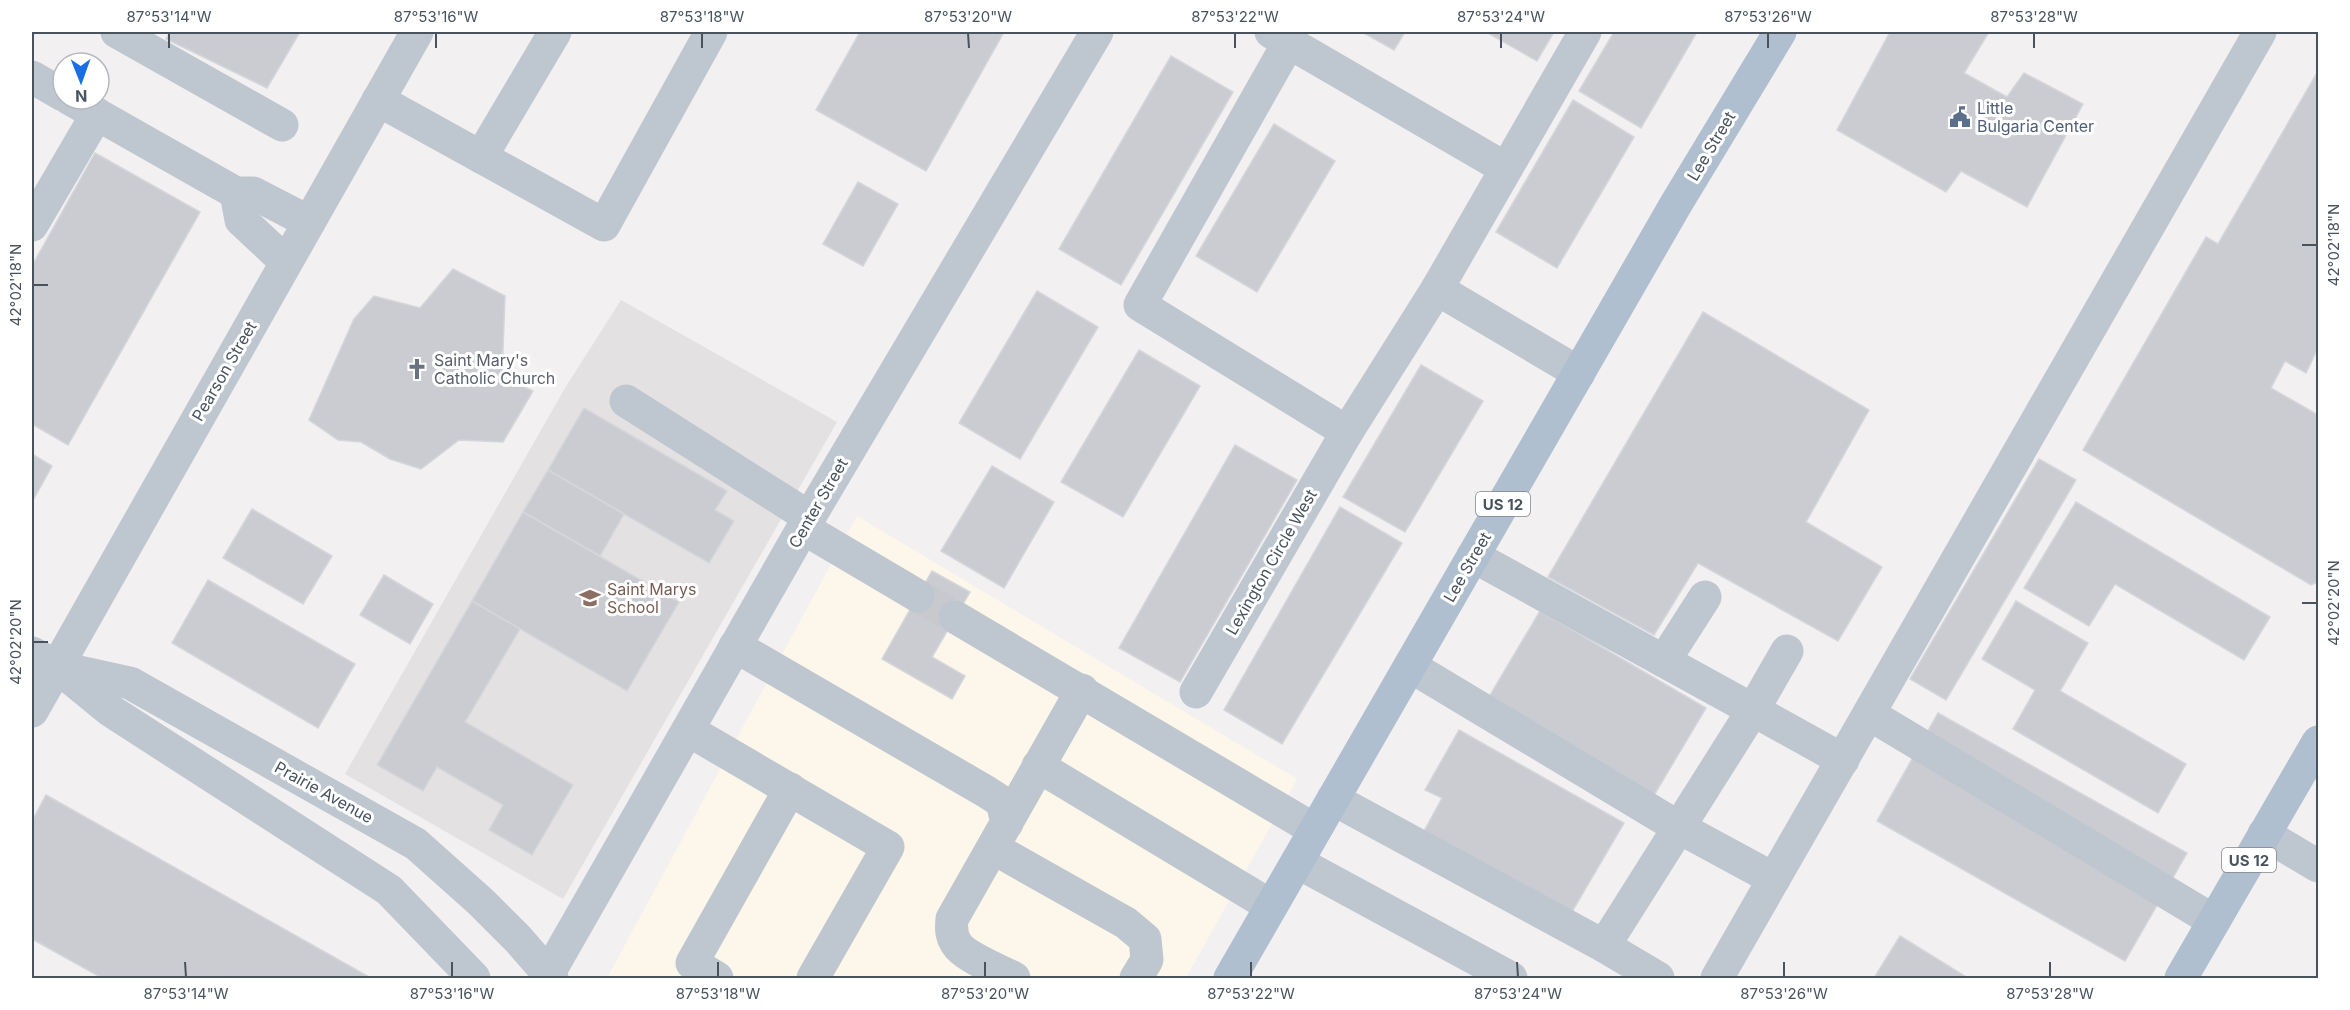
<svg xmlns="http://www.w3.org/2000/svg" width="2350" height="1010" font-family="Inter,sans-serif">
<rect width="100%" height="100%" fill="#f2f0f0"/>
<path fill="#fcf7ea" d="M857 516 1297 779 1186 978H607Z"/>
<path fill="#e3e1e2" d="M621 300 837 422 563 899 345 774 565 388Z"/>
<g fill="#caccd2" stroke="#d4d6db" stroke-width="1.5">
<path d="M170 32H300L267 88 166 39Z"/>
<path d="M860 32H1004L926 171 816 110Z"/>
<path d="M1362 32H1405L1394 50Z"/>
<path d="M1486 32H1554L1537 61Z"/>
<path d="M1614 32H1697L1641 128 1579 91Z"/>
<path d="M1890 32H1989L1964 73 2007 97 2024 73 2083 104 2027 207 1961 171 1946 192 1837 130Z"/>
<path d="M1171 56 1233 92 1121 285 1059 249Z"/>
<path d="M2318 71V348L2306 373 2285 361 2271 388 2318 415V582L2311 585 2083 450 2206 237 2218 244Z"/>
<path d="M1573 100 1634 137 1557 268 1496 232Z"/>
<path d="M1274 124 1335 161 1257 292 1196 256Z"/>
<path d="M95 153 200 212 68 445 32 424V266Z"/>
<path d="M858 182 898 204 863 266 823 244Z"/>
<path d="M453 269 505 296 502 376 533 391 503 442 459 440 421 469 390 459 361 442 338 440 309 420 354 319 374 296 420 308Z"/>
<path d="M1037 291 1098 327 1020 459 959 423Z"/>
<path d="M1703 312 1869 410 1806 522 1882 567 1838 641 1698 563 1654 635 1548 577Z"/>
<path d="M1139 350 1200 386 1123 517 1061 482Z"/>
<path d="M1421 365 1483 401 1405 532 1343 497Z"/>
<path d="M584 408 727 491 715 510 734 521 709 563 548 470Z"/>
<path d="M1235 445 1297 480 1180 682 1119 648Z"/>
<path d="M32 454 52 466 32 502Z"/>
<path d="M2039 459 2076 480 1946 700 1910 679Z"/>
<path d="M992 466 1054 502 1004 588 941 551Z"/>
<path d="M548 470 624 514 600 556 523 512Z"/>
<path d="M2076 502 2270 617 2244 660 2115 584 2089 626 2024 588Z"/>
<path d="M1340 507 1402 543 1282 744 1224 710Z"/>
<path d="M252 509 332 556 303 604 223 558Z"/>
<path d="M523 512 679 602 627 691 472 601Z"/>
<path d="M932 571 970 592 932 657 965 676 952 699 882 659Z"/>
<path d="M384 575 433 604 410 644 360 615Z"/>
<path d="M208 580 355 664 318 728 172 643Z"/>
<path d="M472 601 520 629 465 722 573 785 532 855 489 830 503 805 437 767 423 791 377 765Z"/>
<path d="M2016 601 2088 643 2060 691 2186 764 2158 813 2013 729 2035 690 1982 659Z"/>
<path d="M1540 611 1706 708 1650 802 1483 707Z"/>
<path d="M1938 713 2187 853 2125 961 1877 821Z"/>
<path d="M1459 730 1624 823 1569 917 1423 833 1442 798 1425 790Z"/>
<path d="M46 795 371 978H102L32 939V821Z"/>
<path d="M1900 936 1968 978H1874Z"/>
</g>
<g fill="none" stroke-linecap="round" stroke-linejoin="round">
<path stroke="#c8c9cc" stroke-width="33" stroke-dasharray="33 16" stroke-linecap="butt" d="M918 596 955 617"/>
<g stroke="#bec7cf" stroke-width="33">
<path d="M117 32 282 125"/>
<path d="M1271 32 1505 168"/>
<path d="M1289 42 1140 305 1347 432 1437 289"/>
<path d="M32 77 63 95"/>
<path d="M70 99 236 193H253L309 222"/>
<path d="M378 100 604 225 711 32"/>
<path d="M481 157 555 32"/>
<path d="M236 193 241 220 286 262"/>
<path d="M32 225 97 114"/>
<path d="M1579 373 1437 289 1585 32"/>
<path d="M626 401 809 517"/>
<path d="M803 528 918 596"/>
<path d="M1473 556 1753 710 1787 651"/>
<path d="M955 617 1315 830"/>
<path d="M735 646 985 791 1002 802 1007 823"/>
<path d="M32 653 57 667 111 711 389 890 474 978"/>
<path d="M1664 661 1705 597"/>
<path d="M1410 666 1678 827 1774 879"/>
<path d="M57 667 130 683 416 844 481 902 518 939 552 978"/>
<path d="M1196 692 1347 432"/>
<path d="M32 711 417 32"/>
<path d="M1869 714 2214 921"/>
<path d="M688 730 888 847 813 978"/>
<path d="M1038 766 1271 906"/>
<path d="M1333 799 1604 946 1658 978"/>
<path d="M2264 834 2318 866"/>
<path d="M993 848 1126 923 1145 939 1147 960 1136 978"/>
<path d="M1297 862 1511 978"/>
<path d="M1604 946 1753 710 1843 760"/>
<path d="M546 978 803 528 1097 32"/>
<path d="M717 978 692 963 790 789"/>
<path d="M1014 978C999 970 964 957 956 943 951 935 951 928 952 919L1082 690"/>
<path d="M1717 978 2260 32"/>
</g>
<g stroke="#afbfcf" stroke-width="33">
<path d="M1230 978 1676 204 1780 32"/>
<path d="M2181 978 2318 742"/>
</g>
</g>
<path fill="none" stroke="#48535e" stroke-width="2" d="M169 33V48M436 33V48M702 33V48M968 33 969 48M1235 33V48M1501 33V48M1768 33V48M2034 33V48M2302 245H2317M33 285H48M2302 603H2317M33 642H48M185 962 186 977M452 962V977M718 962V977M985 962V977M1251 962V977M1517 962 1518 977M1784 962V977M2050 962V977"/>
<defs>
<symbol id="civic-bare" viewBox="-9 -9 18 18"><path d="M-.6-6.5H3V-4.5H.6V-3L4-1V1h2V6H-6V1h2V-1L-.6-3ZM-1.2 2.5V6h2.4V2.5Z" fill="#5c6f8a" stroke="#fff" stroke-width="2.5" paint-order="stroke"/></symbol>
<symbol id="church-bare" viewBox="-9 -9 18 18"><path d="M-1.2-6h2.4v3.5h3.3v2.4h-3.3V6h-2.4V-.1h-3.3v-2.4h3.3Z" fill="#6b7280" stroke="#fff" stroke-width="2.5" paint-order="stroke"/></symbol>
<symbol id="school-bare" viewBox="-9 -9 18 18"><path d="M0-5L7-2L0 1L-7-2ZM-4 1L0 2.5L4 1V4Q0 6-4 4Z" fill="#8d6e63" stroke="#fff" stroke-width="2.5" paint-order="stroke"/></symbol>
</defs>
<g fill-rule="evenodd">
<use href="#civic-bare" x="1945" y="102" width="30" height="30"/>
<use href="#church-bare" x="402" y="354" width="30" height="30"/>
<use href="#school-bare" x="575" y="583" width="30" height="30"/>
</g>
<g text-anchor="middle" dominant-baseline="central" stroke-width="6" stroke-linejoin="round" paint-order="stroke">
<g fill="#fff" stroke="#7f878e" stroke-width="1.5">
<rect x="1476" y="492" width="54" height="24" rx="4.5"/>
<rect x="2222" y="848" width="54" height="24" rx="4.5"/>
</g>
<g font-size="15" font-weight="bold" fill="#48535e">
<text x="1503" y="504">US 12</text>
<text x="2249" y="860">US 12</text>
</g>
<g font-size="16" fill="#4e5e75" stroke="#fff" text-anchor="start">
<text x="1977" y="108">Little<tspan x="1977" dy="18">Bulgaria Center</tspan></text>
</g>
<g font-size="16" fill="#48535e" stroke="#fff">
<text transform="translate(1711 146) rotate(-59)">Lee Street</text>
<text transform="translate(224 371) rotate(-60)">Pearson Street</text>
<text transform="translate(818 503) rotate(-60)">Center Street</text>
<text transform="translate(1271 562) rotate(-60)">Lexington Circle West</text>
<text transform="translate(1467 567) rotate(-60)">Lee Street</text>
<text transform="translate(324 792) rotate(29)">Prairie Avenue</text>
</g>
<g font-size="16" fill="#5b616d" stroke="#fff" text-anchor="start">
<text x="434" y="360">Saint Mary's<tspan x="434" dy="18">Catholic Church</tspan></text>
</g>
<g font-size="16" fill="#785e54" stroke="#fff" text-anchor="start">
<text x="607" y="589">Saint Marys<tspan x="607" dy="18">School</tspan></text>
</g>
</g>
<rect width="2350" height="1010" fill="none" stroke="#ffffff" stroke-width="66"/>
<g transform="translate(81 81) rotate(179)"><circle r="28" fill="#ffffff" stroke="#b6babf" stroke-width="1.5"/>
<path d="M0-4.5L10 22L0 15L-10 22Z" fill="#186fe5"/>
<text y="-9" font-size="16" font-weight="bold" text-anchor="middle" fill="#48535e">N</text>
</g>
<rect x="33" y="33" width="2284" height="944" fill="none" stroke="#48535e" stroke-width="2"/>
<g font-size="15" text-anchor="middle" fill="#48535e">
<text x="169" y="22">87°53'14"W</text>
<text x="436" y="22">87°53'16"W</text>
<text x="702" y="22">87°53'18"W</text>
<text x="968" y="22">87°53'20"W</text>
<text x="1235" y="22">87°53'22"W</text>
<text x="1501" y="22">87°53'24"W</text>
<text x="1768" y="22">87°53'26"W</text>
<text x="2034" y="22">87°53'28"W</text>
<text transform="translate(2334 245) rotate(-90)" y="5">42°02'18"N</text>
<text transform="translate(16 285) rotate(-90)" y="5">42°02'18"N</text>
<text transform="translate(2334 603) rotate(-90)" y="5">42°02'20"N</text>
<text transform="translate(16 642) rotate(-90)" y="5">42°02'20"N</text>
<text x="186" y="999">87°53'14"W</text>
<text x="452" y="999">87°53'16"W</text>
<text x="718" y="999">87°53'18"W</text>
<text x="985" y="999">87°53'20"W</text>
<text x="1251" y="999">87°53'22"W</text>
<text x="1518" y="999">87°53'24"W</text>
<text x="1784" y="999">87°53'26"W</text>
<text x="2050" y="999">87°53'28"W</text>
</g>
</svg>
